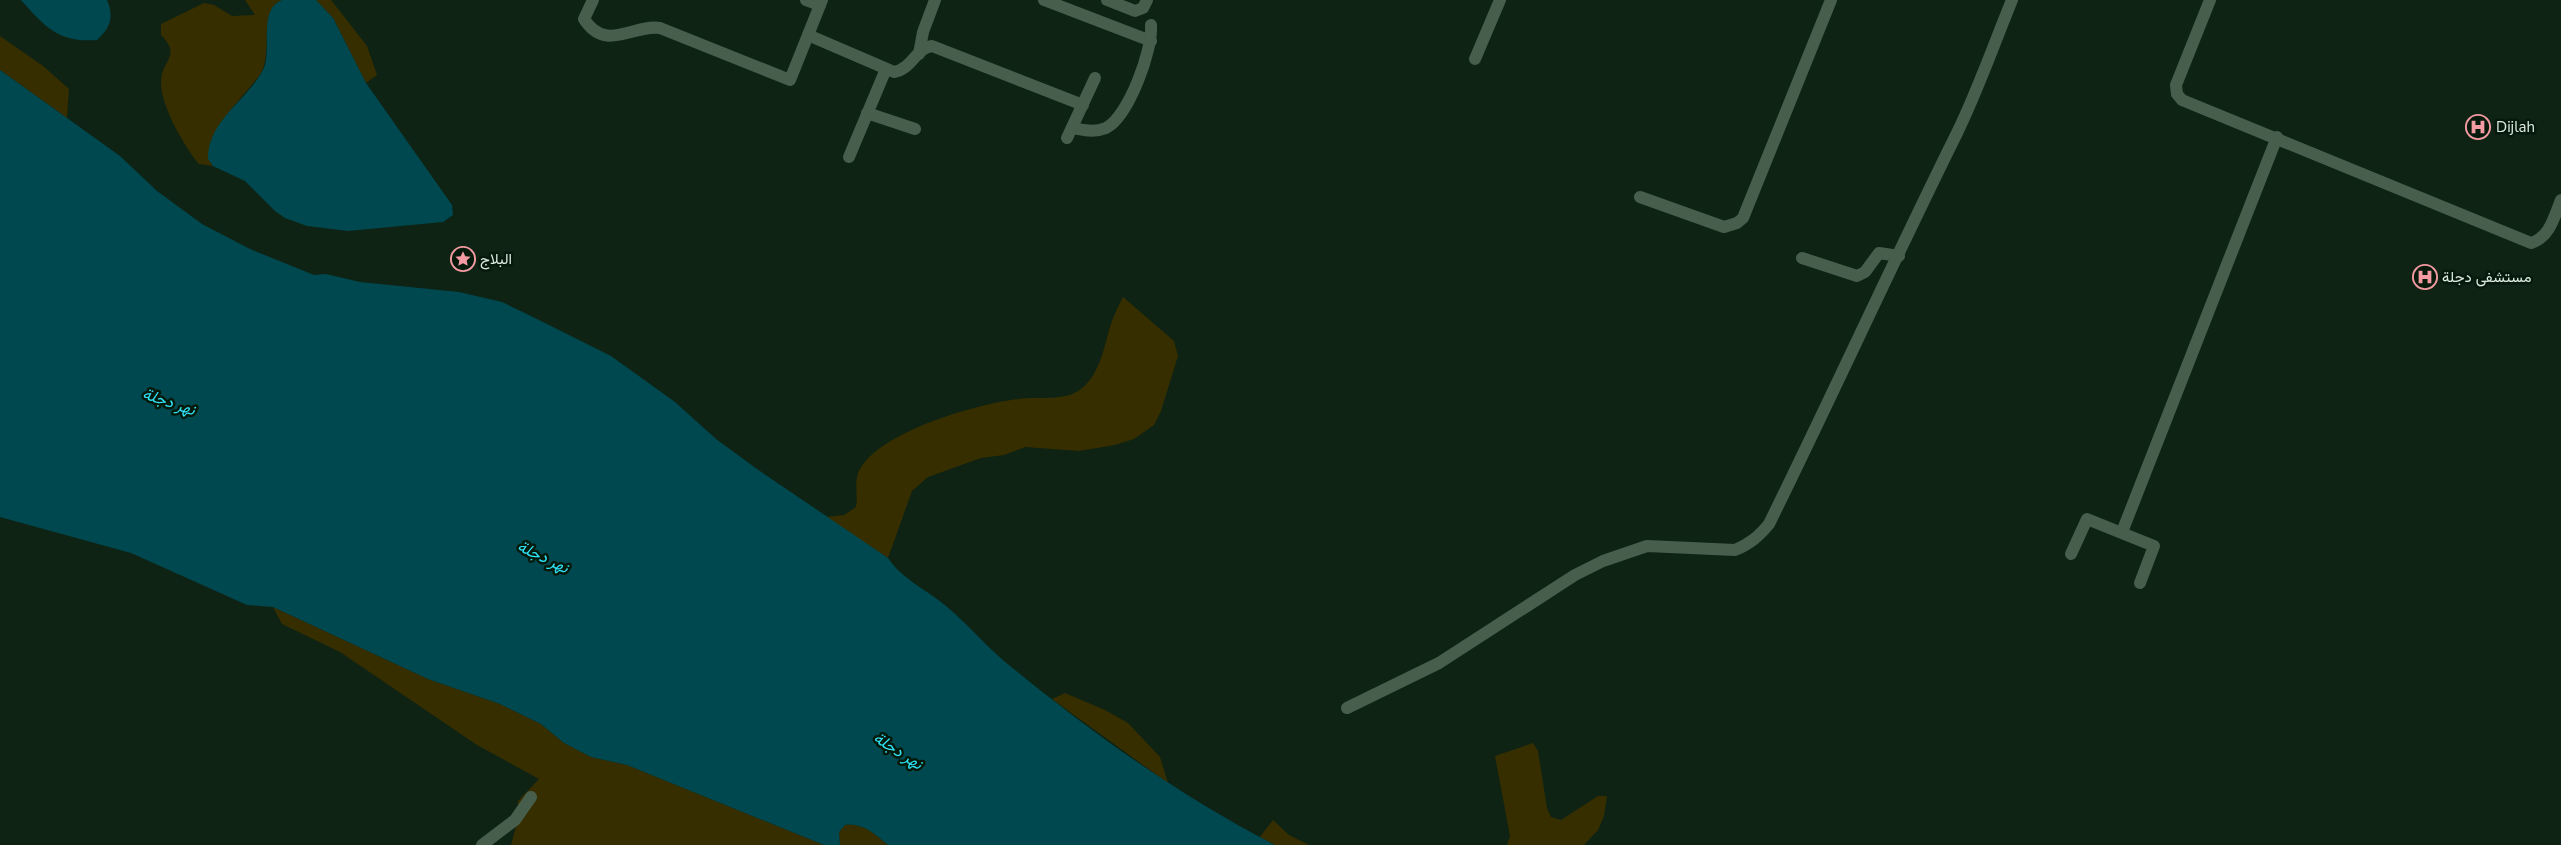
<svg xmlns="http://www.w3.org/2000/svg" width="2561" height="845" font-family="'Nunito Sans',Vazirmatn,sans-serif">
<rect width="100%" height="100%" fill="#0e2314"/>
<g fill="#372e00">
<path d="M245 0H282C258 9 273 54 261 73 246 96 195 139 213 166L199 164C184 146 162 108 161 84 160 60 183 57 161 35V24L204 3 214 5 232 16 255 15Z"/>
<path d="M316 0H331L367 46 377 75 366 83 333 18Z"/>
<path d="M0 36 43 66 69 89 67 118 0 70Z"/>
<path d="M1123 297 1174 341 1178 356 1161 411 1154 425 1134 439 1115 445 1079 451 1025 447 1004 455 981 458 928 477 912 491 888 558 825 517 844 515 856 507C858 497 855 486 857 477 868 434 980 403 1019 399 1039 396 1064 402 1081 389 1102 372 1104 344 1112 321 1115 313 1119 305 1123 297Z"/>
<path d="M273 607 428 679 500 704 541 724 564 743 591 757 627 765 824 845H511L516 827 518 801 539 779 477 745 340 652 282 624Z"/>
<path d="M1065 693 1105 710 1128 723 1160 757 1168 783 1052 699Z"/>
<path d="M1533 743 1538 751 1547 808 1551 817 1561 820 1598 796H1607L1604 816 1598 830 1584 845H1507L1510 836 1495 756Z"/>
<path d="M1273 820 1289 835 1309 845H1275L1260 837Z"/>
<path d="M845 825C862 822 876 835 888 845H840L839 832Z"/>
</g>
<g fill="#00484f">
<path d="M21 0H107C114 17 111 27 97 40 59 43 45 27 21 0Z"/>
<path d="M282 0H316L333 18 366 83 452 205 453 215 443 222 348 231 307 226 285 218 275 211 245 181 213 166 208 159C208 120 246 102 263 70 273 51 257 10 282 0Z"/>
<path d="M0 70 120 156 157 191 202 224 250 249 314 275 326 274 360 282 459 292 502 302 533 317 611 356 675 402 716 439 757 469 888 558C903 580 926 589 946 606 970 626 990 651 1015 670 1096 736 1182 797 1275 845H888C876 835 862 822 845 825L839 832 840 845H824L627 765 591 757 564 743 541 724 500 704 428 679 273 607 247 605 131 553 0 517Z"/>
</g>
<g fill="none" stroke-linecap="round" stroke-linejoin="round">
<g stroke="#475e4c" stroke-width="12">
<path d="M593 0 584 19C606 53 633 24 660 28L790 80 822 0"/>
<path d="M806 0 820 5"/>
<path d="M1044 0 1151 41"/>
<path d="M1107 0 1135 11 1143 8 1147 0"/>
<path d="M2210 0 2176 85 2177 94 2182 100 2531 243C2550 237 2554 217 2561 200"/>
<path d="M808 35 894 72C912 69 916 48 932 46L1083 105"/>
<path d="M919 54 923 32 935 0"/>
<path d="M1475 59 1500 0"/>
<path d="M867 113 915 129"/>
<path d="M1072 128C1084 130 1094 133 1106 128 1129 116 1153 49 1151 25"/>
<path d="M1067 138 1095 78"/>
<path d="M849 157 886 69"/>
<path d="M1640 197 1724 227 1737 223 1743 218 1831 0"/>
<path d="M1802 258 1857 276 1865 272 1879 253 1899 256"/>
<path d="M2122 532 2277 137"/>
<path d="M2071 554 2087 519 2154 546 2140 583"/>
<path d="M1347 708 1439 663 1575 575 1603 561 1647 546 1735 550C1750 544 1759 536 1769 524 1833 394 1893 262 1957 133 1978 90 1994 44 2012 0"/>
<path d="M482 845 515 820 531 797"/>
</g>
</g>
<defs>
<symbol id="hospital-ring" viewBox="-11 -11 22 22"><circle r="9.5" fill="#051a0b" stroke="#f49aa2" stroke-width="1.5"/><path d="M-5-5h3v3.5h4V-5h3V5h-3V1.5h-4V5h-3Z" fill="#f49aa2"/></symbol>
<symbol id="sight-ring" viewBox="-11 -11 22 22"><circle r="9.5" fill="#051a0b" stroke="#f49aa2" stroke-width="1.5"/><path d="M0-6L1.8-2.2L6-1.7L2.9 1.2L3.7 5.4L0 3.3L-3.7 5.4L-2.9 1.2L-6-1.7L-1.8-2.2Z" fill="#f49aa2"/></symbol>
</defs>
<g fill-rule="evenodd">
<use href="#hospital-ring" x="2464" y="113" width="28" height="28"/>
<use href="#sight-ring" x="449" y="245" width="28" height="28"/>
<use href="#hospital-ring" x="2411" y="263" width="28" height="28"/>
</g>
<g text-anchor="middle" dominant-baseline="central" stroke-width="5" stroke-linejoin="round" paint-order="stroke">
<g font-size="15" fill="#deebe0" stroke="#051a0b" text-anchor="start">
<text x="2496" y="127">Dijlah</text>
<text x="480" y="259">البلاج</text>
<text x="2442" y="277">مستشفى دجلة</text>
</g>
<g font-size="16" font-style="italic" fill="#2fe2f6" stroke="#051a0b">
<text transform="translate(169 402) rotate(19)">نهر دجلة</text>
<text transform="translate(543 557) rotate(26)">نهر دجلة</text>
<text transform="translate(898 751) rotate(33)">نهر دجلة</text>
</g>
</g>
</svg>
